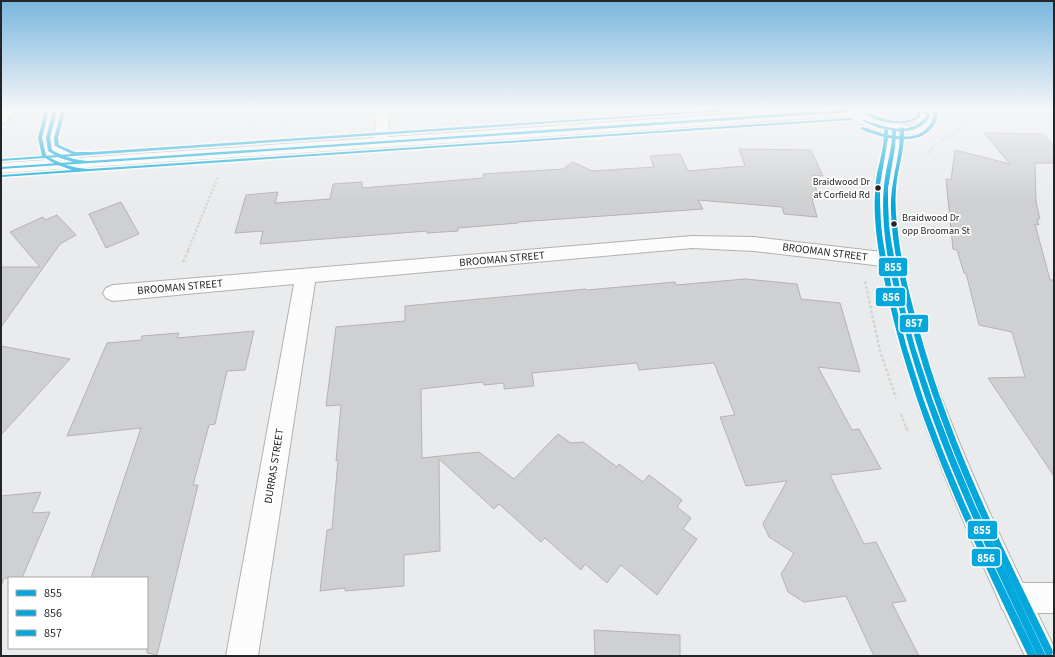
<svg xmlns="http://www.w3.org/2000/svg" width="1055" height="657" font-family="'Source Sans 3',sans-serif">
<rect width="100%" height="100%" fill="#e9ebed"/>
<g fill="#cfd0d1" stroke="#b4b3b5">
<path d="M984 133 1043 134 1054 146V163H1035L1036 202 1040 219H1037L1039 225 1035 224 1050 280H1054V476L988 378 1025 377 1012 332 979 325 966 273H964L957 250 953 249 946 179 951 180 955 150 1010 164Z"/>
<path d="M739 149 811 150 823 176 812 175 819 199H812L817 217 784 214 782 207 698 200 703 209 518 222V223L458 228V231L427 233V231L260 244 263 231 235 233 246 195 278 192 275 203 330 199 333 184 362 182V188L484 178 483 174 563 169 573 162 592 171 654 167 650 156 680 154 688 171 745 166Z"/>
<path d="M121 202 139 234 106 248 89 214Z"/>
<path d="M57 215 76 235 60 244 1 327V267H40L10 232 43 217 45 220Z"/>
<path d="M745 279 797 284 801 299 840 303 860 372 818 367 852 430 859 429 881 469 830 475 864 544 876 542 906 601 892 603 919 656H874L846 596 804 602 788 592 781 574 794 553 769 537 763 524 787 481 746 486 720 417 735 415 714 363 639 370 637 363 532 373 534 386 504 389V383L484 385 483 382 421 389 422 458 479 452 514 479 558 434 571 443 583 442 617 467 619 464 643 482 649 475 682 500 677 507 691 518 683 529 697 539 657 595 621 565 607 583 585 564 581 570 545 538 541 542 499 504 494 509 439 459 440 551 404 555V586L345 591V588L320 591 327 530 332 529 338 460 336 461 341 405 326 406 336 327 405 321V306L586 289 587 290 675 282 676 285Z"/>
<path d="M254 331 245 370 227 371 215 424 209 425 193 485H198L157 655 147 653V578H91L141 428 67 436 107 343 141 340 142 336 179 333 177 338Z"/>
<path d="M1 346 70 359 1 435Z"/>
<path d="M41 492 32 513 50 512 22 578H4L1 586V496Z"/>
<path d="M594 630 680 635V656H595Z"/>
</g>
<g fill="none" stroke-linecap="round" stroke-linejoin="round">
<defs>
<path id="service" d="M377 110H389L388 143 386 146H376L374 143Z"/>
<g id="minor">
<path d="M692 236 754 237 891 253 898 255 901 260 898 265 891 267 754 251 692 248 315 282 258 656H226L294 284 113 301 106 298 103 293 106 288 113 285Z"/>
<path d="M1013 583H1054V613H1013L1002 609 998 598 1002 587Z"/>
</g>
<path id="tertiary" d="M791 110H860L884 122 903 125H911L917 121 920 117 919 110H934L936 117C925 132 921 133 903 135 904 148 899 160 896 173 894 189 894 206 896 222 903 291 925 358 951 422 981 498 1017 572 1053 645L1054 656H1025C964 527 897 382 879 240 876 219 875 198 879 177 881 162 888 148 887 133L861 124 848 116 1 173V163Z"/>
<g id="primary">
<path d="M1 110H17L6 122 1 124Z"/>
<path d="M47 110H62L56 138 58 149 83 159 85 163 83 167C71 170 49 161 42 151L40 138Z"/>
</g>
</defs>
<use href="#service" stroke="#b0b1b2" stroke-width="2"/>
<use href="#minor" stroke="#b0b1b2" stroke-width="2"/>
<use href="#tertiary" stroke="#b0b1b2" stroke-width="2"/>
<use href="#primary" stroke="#b0b1b2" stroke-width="2"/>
<g stroke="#d4d4d4" stroke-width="2" stroke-dasharray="2.5 1.5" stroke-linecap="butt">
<path d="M285 126 289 110"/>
<path d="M941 140 964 128 966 125 965 115"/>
<path d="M928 153 934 146"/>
<path d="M188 250 218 177"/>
</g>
<g stroke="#d4d4d4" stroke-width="2.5" stroke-dasharray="3 2" stroke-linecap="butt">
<path d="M183 262 189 249"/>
<path d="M865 281 880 351 896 398"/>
<path d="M901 414 906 428"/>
</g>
<path stroke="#d4d4d4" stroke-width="3" stroke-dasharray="4 2.5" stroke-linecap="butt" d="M906 427 908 432"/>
<use href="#service" fill="#fcfcfc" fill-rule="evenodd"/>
<use href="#minor" fill="#fcfcfc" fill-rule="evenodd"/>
<use href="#tertiary" fill="#fcfcfc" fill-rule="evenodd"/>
<use href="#primary" fill="#fcfcfc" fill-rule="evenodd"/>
<defs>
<g id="bus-1">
<path d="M53 110H57L50 138 52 150C64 157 75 160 88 161L841 110 852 111 850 112 1 169V167L73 162 60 158 48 151 46 138Z"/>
<path d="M924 110H928L930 117C921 129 911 132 896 131L895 148 888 188V202L889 225 891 240 901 294 915 347 933 401 953 453 974 503 1046 656H1037C986 548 933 440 903 324 896 296 888 267 885 238 883 218 882 198 885 178 887 162 893 147 892 130L879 128 862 121 864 120C886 127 908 137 926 117Z"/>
</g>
<g id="bus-2">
<path d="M45 110H49L42 138 46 155C59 164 73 168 89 169L851 118 853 119 851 120 1 177V175H2L72 170 55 164 42 156 38 138Z"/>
<path d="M932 110H936C938 118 937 122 932 128 921 141 904 140 888 138L880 185V201L881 225 883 241 893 295 907 348 924 401 944 454 965 504 988 554 1037 656H1028C976 548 924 439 894 322 886 288 877 253 875 218 874 203 875 187 877 173 880 161 883 149 884 137L867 132 859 128 863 127 884 134V130L886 129 888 130V135C902 137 917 139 927 128 933 122 934 118 932 110Z"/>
</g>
<g id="bus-3">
<path d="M716 110H742L1 161V159L72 154 55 146 54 138 61 112 63 111 65 112 58 138 59 145 75 152H92Z"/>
<path d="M917 111 920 112V117C906 128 879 123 865 114L867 113C883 118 902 127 917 116Z"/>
<path d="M900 127 904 128C905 146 900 162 897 179 895 194 895 209 897 224 900 257 908 290 917 322 947 436 1000 543 1052 649L1053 652 1052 655 1050 656 1046 655C994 547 940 437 910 320 901 285 892 247 891 211 890 188 896 170 899 148 900 141 899 134 900 127Z"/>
</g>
</defs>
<use href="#bus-1" stroke="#fff" stroke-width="3"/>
<use href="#bus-2" stroke="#fff" stroke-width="3"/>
<use href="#bus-3" stroke="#fff" stroke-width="3"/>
<use href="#bus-1" fill="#04a7db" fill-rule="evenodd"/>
<use href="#bus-2" fill="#04a7db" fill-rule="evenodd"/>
<use href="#bus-3" fill="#04a7db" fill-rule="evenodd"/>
</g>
<linearGradient id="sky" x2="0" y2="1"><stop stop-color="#78b6de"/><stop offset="0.54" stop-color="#f5f6f7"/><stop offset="1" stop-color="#f5f6f7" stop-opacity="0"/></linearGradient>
<rect width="1055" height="202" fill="url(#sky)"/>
<g fill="#242527" stroke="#fff" stroke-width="1.5">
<circle cx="878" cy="188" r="3.5"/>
<circle cx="894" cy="224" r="3.5"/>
</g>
<g text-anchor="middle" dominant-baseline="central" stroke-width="3.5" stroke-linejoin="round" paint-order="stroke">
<g font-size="10" fill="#242527" stroke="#fff" text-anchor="end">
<text x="870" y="182">Braidwood Dr<tspan x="870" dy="13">at Corfield Rd</tspan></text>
<text x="902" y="218" text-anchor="start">Braidwood Dr<tspan x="902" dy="13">opp Brooman St</tspan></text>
</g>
<g font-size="11" fill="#242527" stroke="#fff">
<text transform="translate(825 252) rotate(7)">BROOMAN STREET</text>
<text transform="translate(502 259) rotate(-5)">BROOMAN STREET</text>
<text transform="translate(180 287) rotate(-5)">BROOMAN STREET</text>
<text transform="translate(274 466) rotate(-81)">DURRAS STREET</text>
</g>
</g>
<g stroke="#fff" stroke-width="1.5">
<rect x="878" y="257" width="30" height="20" rx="4" fill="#04a7db"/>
<rect x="875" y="287" width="31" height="20" rx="4" fill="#04a7db"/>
<rect x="899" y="314" width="30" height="19" rx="4" fill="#04a7db"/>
<rect x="967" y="520" width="31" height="20" rx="4" fill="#04a7db"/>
<rect x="971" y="548" width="30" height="19" rx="4" fill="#04a7db"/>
</g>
<g font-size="11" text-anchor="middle" font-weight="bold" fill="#fff">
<text x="893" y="271">855</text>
<text x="891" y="301">856</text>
<text x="914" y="327">857</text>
<text x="982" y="534">855</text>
<text x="986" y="562">856</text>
</g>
<rect width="1055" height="657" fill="none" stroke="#242527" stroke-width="4"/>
<rect x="8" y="577" width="140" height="72" fill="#ffffff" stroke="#a7a8a9"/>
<rect x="16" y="590" width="20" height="6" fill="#04a7db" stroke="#a7a8a9"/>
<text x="44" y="597" font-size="12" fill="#242527">855</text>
<rect x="16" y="610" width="20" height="6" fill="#04a7db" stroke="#a7a8a9"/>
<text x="44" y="617" font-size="12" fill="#242527">856</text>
<rect x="16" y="630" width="20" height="6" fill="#04a7db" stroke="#a7a8a9"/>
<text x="44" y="637" font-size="12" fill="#242527">857</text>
</svg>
